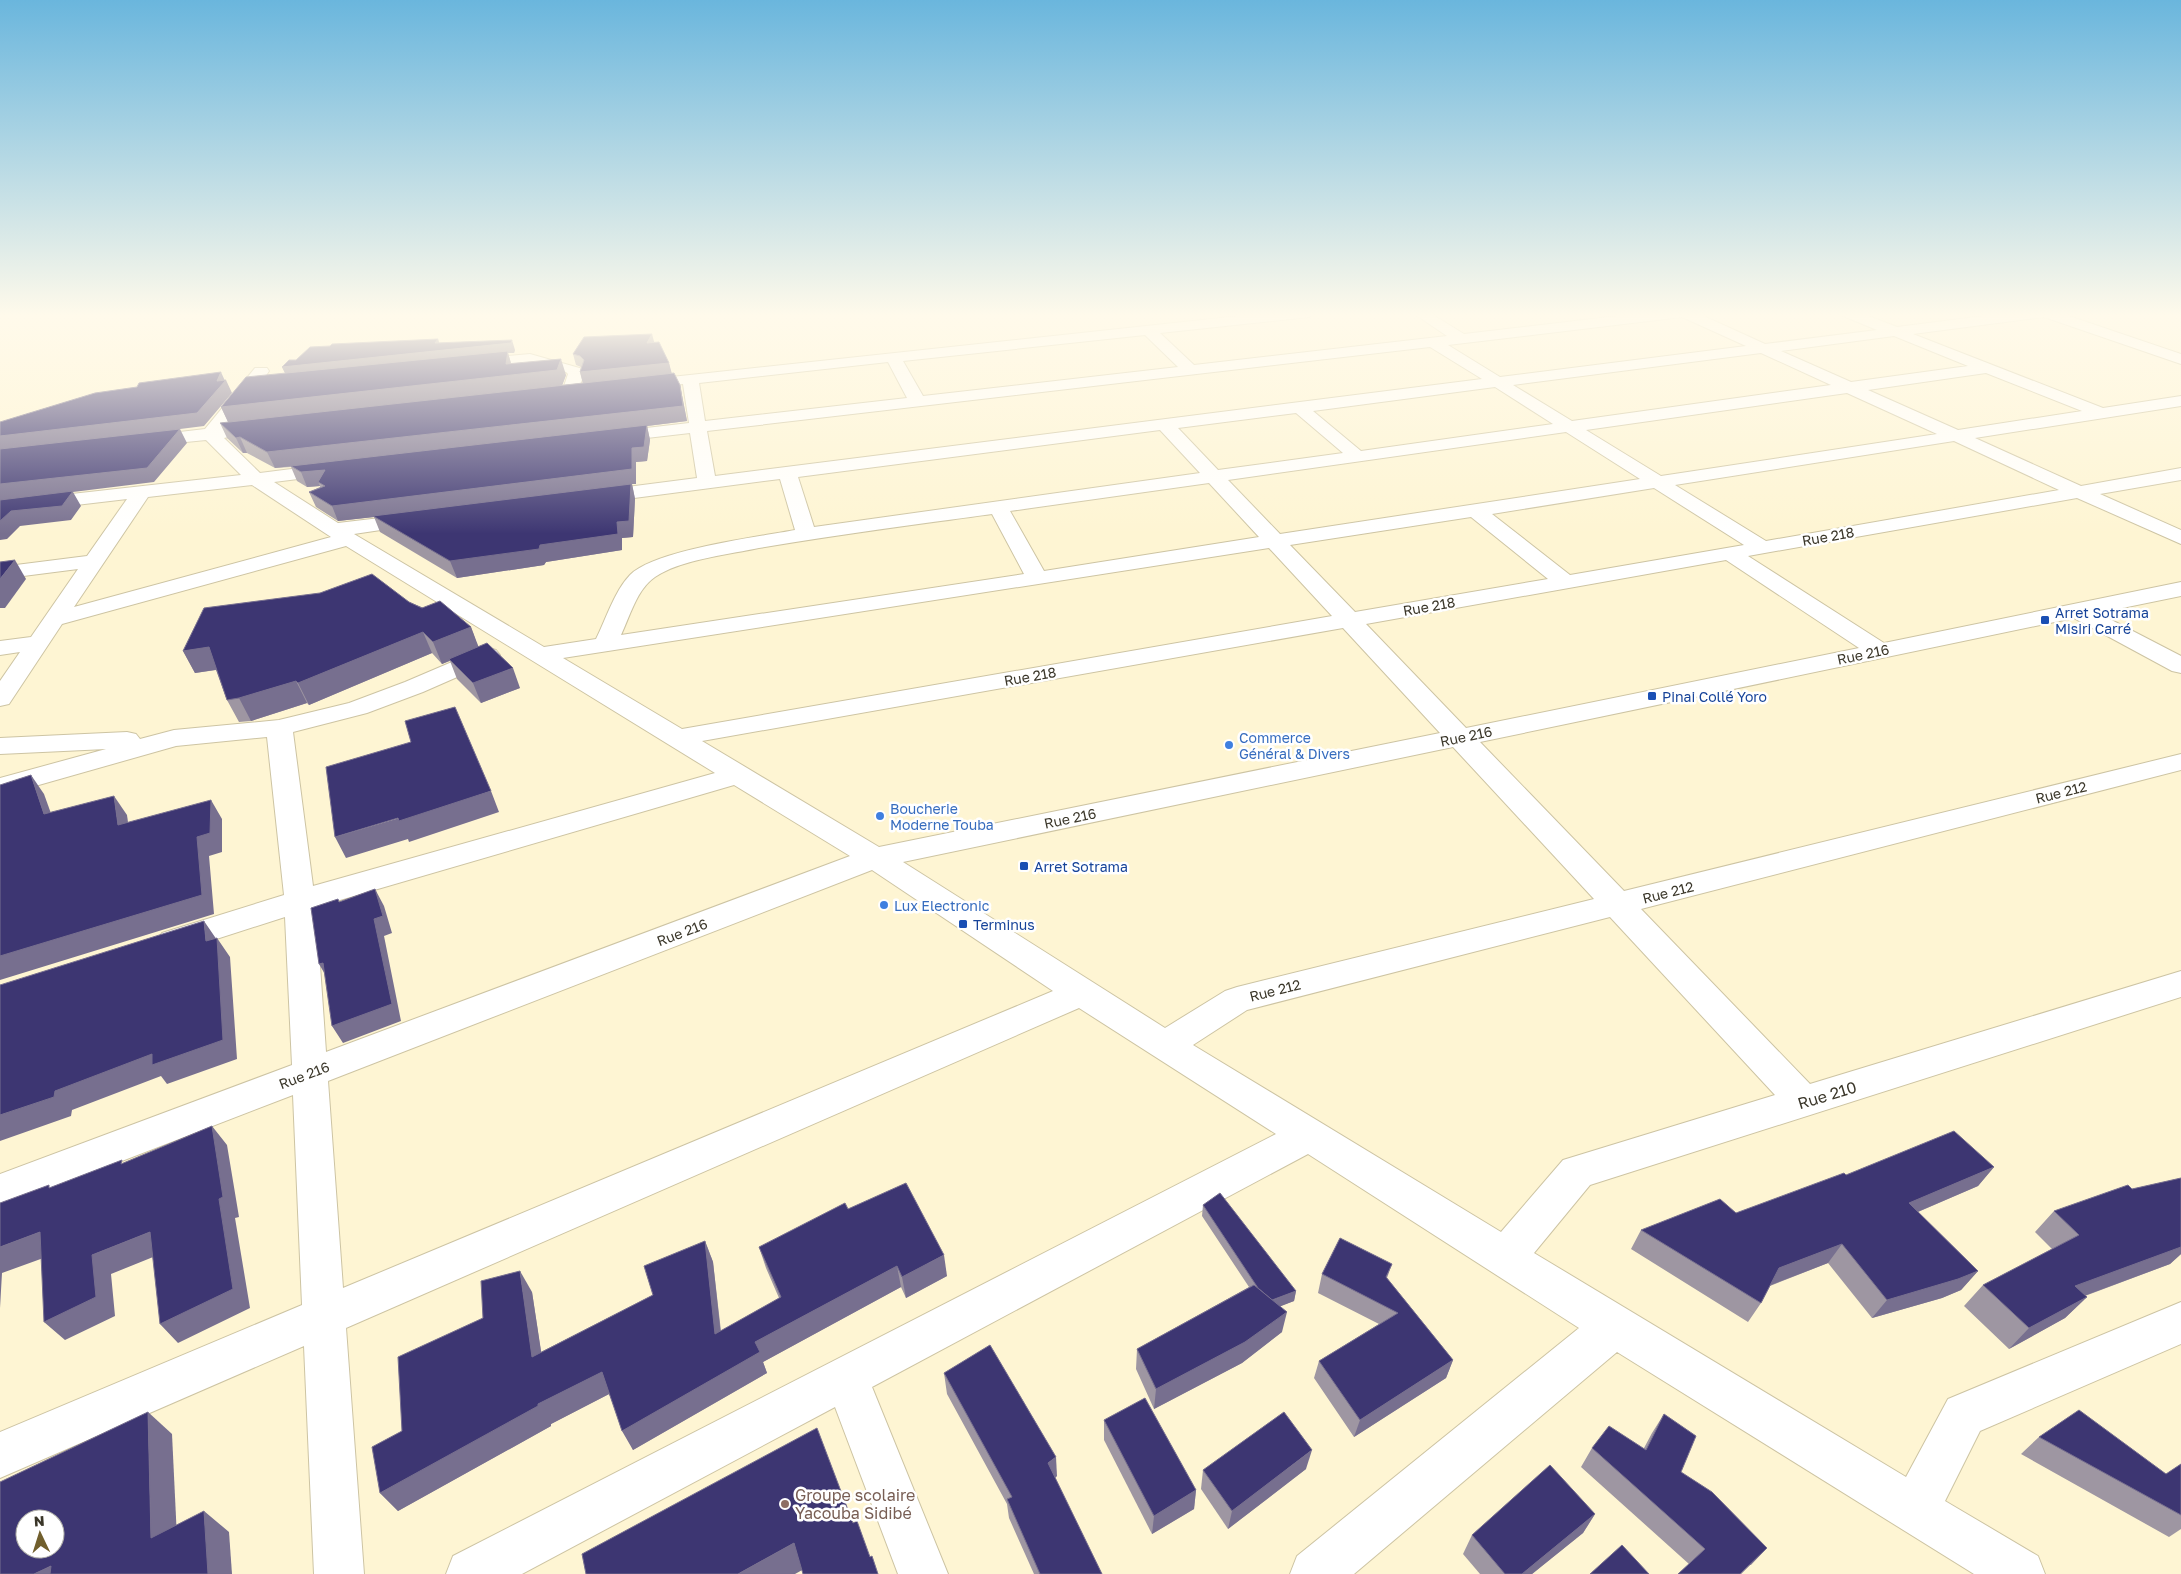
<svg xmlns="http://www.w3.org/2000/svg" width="2181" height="1574" font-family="'Golos Text',sans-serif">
<rect width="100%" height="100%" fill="#fef5d3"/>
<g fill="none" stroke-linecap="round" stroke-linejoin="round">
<defs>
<g id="minor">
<path d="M1267 313H1316L1309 317 1160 333 1194 365 1447 336 1413 313H1430L1464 334 1643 313H1697L1765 344 1877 330 1843 316 1841 313H1861L1897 327 2007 313H2060L2181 354V364L2044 317 1913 334 2103 408 2181 396V406L1975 438 2081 486 2181 468V480L2100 494 2181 530V544L2077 498 1748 556 1884 643 2181 582V596L2098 613 2181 656V673L2172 671 2074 618 1480 742 1624 891 2181 754V770L1641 909 1810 1084 2181 971V997L1590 1185 1534 1253 1906 1477 1948 1399 2181 1302V1344L1980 1431 1945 1501 2038 1556 2045 1574H1974L1617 1352 1354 1574H1290L1297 1556 1579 1328 1308 1154 872 1387 948 1574H898L835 1407 522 1574H446L453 1556 1276 1134 1079 1008 346 1328 364 1574H314L304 1346 0 1478V1432L302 1305 293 1095 0 1208V1174L292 1065 285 917 173 953 162 949 157 941 162 933 284 895 267 737 176 746 0 796V778L106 749 0 754V738L127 732 136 734 140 739 174 730 279 720 349 703 405 682 480 650 488 648 496 650 500 655 496 660 423 692 367 713 293 732 313 886 715 773 346 546 62 624 9 704 0 706V681L20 652 0 655V641L31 637 78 569 0 579V567L87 556 127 499 0 514V502L241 475 206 440 146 446 140 445 137 441 140 437 146 436 205 429 255 368H267L269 371 267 374 225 427 233 428 236 432 233 436 224 438 260 473 331 464 338 466 340 470 338 474 274 482 338 523 414 514 421 516 424 520 421 524 354 534 544 647 596 639C606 619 614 592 630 575 655 550 758 537 795 530L780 479 596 503 589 501 586 497 589 493 596 491 697 478 690 433 612 442 606 441 603 437 606 433 612 432 689 423 683 384 640 389 634 387 632 384 634 381ZM1682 317 1746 346 1500 377 1448 345ZM1145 335 1178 367 923 396 903 361ZM1894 336 1968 366 1851 382 1781 351ZM1430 347 1482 379 715 476 707 431ZM1761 353 1831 385 1572 421 1513 385ZM888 362 907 398 705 421 699 383ZM1986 373 2082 411 1958 430 1868 390ZM1495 387 1553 424 1361 451 1313 411ZM1847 393 1937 434 1661 476 1586 430ZM1296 413 1343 453 1218 470 1178 428ZM1160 430 1200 473 814 527 798 477ZM1566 432 1640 479 1280 534 1228 480ZM1954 441 2059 490 1766 541 1675 485ZM1209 483 1259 537 1044 571 1010 511ZM252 485 331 537 74 607 148 497ZM1654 488 1744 545 1570 575 1492 514ZM992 514 1024 574 621 635C630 616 637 589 655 577 680 560 725 555 754 549 833 535 913 525 992 514ZM1471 517 1548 579 1355 612 1290 545ZM1269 548 1332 616 682 729 563 658ZM1726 560 1859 648 1466 728 1366 624ZM1343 628 1440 733 879 847 702 741ZM1453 747 1594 899 1237 987 1225 991 1165 1028 903 862ZM734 785 850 856 326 1052 316 907ZM872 870 1053 991 343 1288 328 1081ZM1610 917 1775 1095 1563 1160 1501 1232 1193 1045 1247 1010Z"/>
<path d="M530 354 583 369 585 372 576 395H564L562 392 568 374 566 372 530 364 473 369 468 367 465 364 468 361 473 359Z"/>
</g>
</defs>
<use href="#minor" stroke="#cdc4a3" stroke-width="2"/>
<use href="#minor" fill="#fff" fill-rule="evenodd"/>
</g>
<g fill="#9e96a2">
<path d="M438 339 439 343 515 350 514 353H508L511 363 566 375 562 385 583 383 580 372 581 367 576 365 573 354 654 342 669 363 671 373 680 385 687 421 647 426 650 440 647 461 636 462V484H632L635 499 633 537 622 538V550L546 562 544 565 457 578 380 532 374 517 338 521 316 507 309 492 320 487V486L307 487 297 481 291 467 275 468 247 453H243L227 438 220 423 228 422 221 407 285 373 282 367 296 360Z"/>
<path d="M409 602 471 627 478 647 520 688 481 703 457 679 450 661 442 664 432 653 309 705 307 703 251 721 239 722 227 700 216 670 195 673 183 651Z"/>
<path d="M1994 1167 1978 1186 1918 1212 1978 1271 1961 1290 1942 1298 1872 1318 1828 1263 1770 1286 1761 1303 1748 1322 1631 1249 1641 1230 1736 1213 1846 1175Z"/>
<path d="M2181 1178V1254L2170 1264 2085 1296 2087 1297 2065 1318 2009 1349 1964 1306 1983 1285 2052 1249 2035 1232 2054 1211 2132 1189Z"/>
<path d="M1203 1205 1296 1291 1294 1301 1280 1306 1282 1332 1242 1363 1154 1409 1136 1369 1137 1349 1249 1287 1202 1216Z"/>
<path d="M848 1209 947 1276 906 1298 901 1287 763 1362 767 1373 633 1450 609 1394 551 1424V1426L398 1511 380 1493 402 1431 483 1318 532 1292 541 1352 653 1295 705 1241 713 1262 721 1331 779 1298 766 1268 759 1247Z"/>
<path d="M1392 1264 1387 1278 1453 1360 1446 1378 1354 1437 1314 1378 1319 1361 1379 1324 1318 1293 1322 1274Z"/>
<path d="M944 1373 1057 1476 1055 1478 1102 1574H1034L1009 1518 1007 1504 947 1394Z"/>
<path d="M1664 1414 1681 1472 1767 1548 1751 1565 1689 1564 1581 1467 1592 1448H1644L1652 1433Z"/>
<path d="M1104 1420 1196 1490 1194 1509 1152 1534 1104 1440Z"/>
<path d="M2039 1437 2166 1474 2181 1464V1529L2169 1537 2021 1454Z"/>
<path d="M1306 1469 1228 1529 1201 1489 1203 1470Z"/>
<path d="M1595 1514 1583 1533 1532 1574H1480L1463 1554 1472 1535Z"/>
</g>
<g fill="#776f8f">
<path d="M652 334 655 345 647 343Z"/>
<path d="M438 339 441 349 512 340 515 350 514 353H508L512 367 561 359 566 375 562 386 229 424 221 407 287 377 282 367 435 343Z"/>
<path d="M669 363 672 374 583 384 580 372Z"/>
<path d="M221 372 225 381 226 380 232 393 204 426 180 429 187 443 154 482 73 492 81 506 71 520 20 526 7 539 0 540V436L217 381Z"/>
<path d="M680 385 687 421 647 426 650 440 647 461 636 462V484H632L635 499 633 537 622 538V550L546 562 544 565 457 578 450 561 373 516 374 517 338 521 332 506 632 448 646 426 275 468 267 452Z"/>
<path d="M240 437 247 453H243L236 438Z"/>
<path d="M325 470 318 482 320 486 307 487 301 472Z"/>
<path d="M15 560 26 579 5 608H0V579Z"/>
<path d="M471 627 479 648 442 664 433 642Z"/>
<path d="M423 632 432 653 309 705 298 683Z"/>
<path d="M209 647 221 669 195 673 183 651Z"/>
<path d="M513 668 520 688 481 703 473 683Z"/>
<path d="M296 681 307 703 251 721 239 698Z"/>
<path d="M31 775 44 794 58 833 44 814Z"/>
<path d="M491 791 499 812 409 842 408 839 346 858 335 837Z"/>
<path d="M114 796 127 815 131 844 118 825Z"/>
<path d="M211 800 222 819V852L209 856 214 914 0 980V956L197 837Z"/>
<path d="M375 889 384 906 392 933 384 936 401 1021 343 1043 332 1026 374 919Z"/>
<path d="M204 921 217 940V938L230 957 237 1059 167 1084 161 1076 72 1110 71 1116 0 1141V1115L55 1091 206 941Z"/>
<path d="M323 963 329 981 319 964Z"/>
<path d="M212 1126 227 1145 239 1217 235 1218 250 1308 178 1343 160 1324 219 1199Z"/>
<path d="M1994 1167 1978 1186 1894 1222 1909 1203Z"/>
<path d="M40 1232 60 1252 2 1273 0 1308V1247Z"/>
<path d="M150 1232 168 1251 111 1274 115 1316 65 1340 44 1322 92 1255Z"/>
<path d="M2181 1232V1254L2170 1264 2054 1307 2075 1286Z"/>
<path d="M705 1241 713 1262 723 1354 715 1334Z"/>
<path d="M1842 1244 1828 1263 1766 1287 1779 1268Z"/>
<path d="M944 1255 947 1276 906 1298 902 1277Z"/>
<path d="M897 1266 901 1287 763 1362 767 1373 633 1450 622 1431 755 1342Z"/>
<path d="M520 1271 532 1292 545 1377 532 1357Z"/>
<path d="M1978 1271 1961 1290 1942 1298 1872 1318 1887 1300Z"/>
<path d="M1296 1291 1294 1301 1266 1312 1268 1302Z"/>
<path d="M2087 1297 2065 1318 2009 1349 2029 1328Z"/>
<path d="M1287 1312 1282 1332 1242 1363 1154 1409 1156 1389Z"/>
<path d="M1453 1360 1446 1378 1354 1437 1360 1420Z"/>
<path d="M602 1372 613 1392 551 1424V1426L398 1511 380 1493 538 1404Z"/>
<path d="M148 1412 172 1434 178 1559 151 1538Z"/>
<path d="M1312 1450 1306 1469 1228 1529 1232 1511Z"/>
<path d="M1056 1457 1057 1476 1049 1482 1048 1463Z"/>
<path d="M1196 1490 1194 1509 1152 1534 1154 1516Z"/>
<path d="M204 1511 229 1532 232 1574H207Z"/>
<path d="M1595 1514 1583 1533 1532 1574H1522Z"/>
<path d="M794 1543 804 1569 795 1574H738Z"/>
<path d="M1767 1548 1741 1574H1740Z"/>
<path d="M51 1566 63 1574H34Z"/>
</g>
<g fill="#3d3672" stroke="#776f8f" fill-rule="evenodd">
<path d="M652 334 647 343 659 342 669 363 580 372 584 360 580 356 573 354 584 337Z"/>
<path d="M438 339 435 343 512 340 511 343 282 367 289 360H296L310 347 330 346 332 344Z"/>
<path d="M508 351 506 364 561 359 557 370 221 407 246 377Z"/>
<path d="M221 372 217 381 226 380 197 413 0 436V422L95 393 137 387 139 383Z"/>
<path d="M674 373 680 385 683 406 267 452 240 437 236 438 220 423Z"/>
<path d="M647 425 644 447 632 448V469L332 506 309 492 325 486 318 482 325 470 301 472 291 466Z"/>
<path d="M180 429 147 468 0 484V449Z"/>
<path d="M631 484 629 521 617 522 618 534 540 545 539 549 450 561 373 516Z"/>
<path d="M73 491 62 506 11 511 0 521V500Z"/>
<path d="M15 560 0 579V562Z"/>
<path d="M372 574 409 602 422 608 440 601 471 627 433 642 423 632 298 683 296 681 239 698 227 700 209 647 183 651 204 608 320 593Z"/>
<path d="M487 643 513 668 473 683 449 659Z"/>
<path d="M455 707 491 791 399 821 398 818 335 837 326 767 411 742 405 721Z"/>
<path d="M31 775 44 814 114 796 118 825 211 800 210 833 197 837 202 895 0 956V785Z"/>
<path d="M375 889 383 916 374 919 392 1004 332 1026 323 963 319 964 311 908 338 899 339 902Z"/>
<path d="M204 921 206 941 217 938 223 1040 152 1065V1054L55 1091 54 1097 0 1115V985Z"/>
<path d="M212 1126 223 1197 219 1199 233 1289 160 1324 150 1232 92 1255 96 1297 44 1322 40 1232 0 1247V1203L49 1185V1188L122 1160 121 1164Z"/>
<path d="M1954 1131 1994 1167 1909 1203 1978 1271 1958 1279 1887 1300 1842 1244 1779 1268 1761 1303 1641 1230 1720 1199 1736 1213 1844 1173 1846 1175Z"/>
<path d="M2181 1178V1247L2075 1286 2087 1297 2029 1328 1983 1285 2079 1235 2054 1211 2128 1185 2132 1189Z"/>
<path d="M906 1183 944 1255 902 1277 897 1266 755 1342 760 1352 622 1431 602 1372 538 1404V1406L380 1493 372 1447 402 1431 398 1357 483 1318 481 1281 520 1271 532 1357 653 1295 644 1266 705 1241 715 1334 781 1297 759 1247 845 1203 848 1209Z"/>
<path d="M1220 1193 1296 1291 1272 1300 1258 1288 1203 1205Z"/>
<path d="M1340 1238 1392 1264 1386 1277 1453 1360 1360 1420 1319 1361 1398 1313 1322 1274Z"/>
<path d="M1254 1285 1287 1312 1245 1342 1156 1389 1137 1349Z"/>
<path d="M990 1345 1056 1457 1048 1463 1102 1574H1040L1007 1499 1012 1497 944 1373Z"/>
<path d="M1145 1398 1196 1490 1154 1516 1104 1420Z"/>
<path d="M2079 1410 2166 1474 2181 1464V1515L2039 1437Z"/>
<path d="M148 1412 151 1538 204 1511 208 1574H50L51 1566 34 1574H0V1482ZM25 1519H55V1549H25Z"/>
<path d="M1284 1412 1312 1450 1232 1511 1203 1470Z"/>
<path d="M1664 1414 1696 1436 1681 1472 1712 1492 1767 1548 1740 1574H1678L1705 1549 1592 1448 1609 1426 1646 1450Z"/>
<path d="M817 1428 853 1523 857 1521 870 1557 872 1556 878 1574H803L794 1543 738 1574H586L582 1554Z"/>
<path d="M1550 1465 1595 1514 1522 1574H1505L1472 1535Z"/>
<path d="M1622 1545 1649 1574H1590Z"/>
</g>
<linearGradient id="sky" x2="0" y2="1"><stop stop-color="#6ab6dd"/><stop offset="0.59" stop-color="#fffaeb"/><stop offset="1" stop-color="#fffaeb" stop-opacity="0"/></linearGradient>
<rect width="2181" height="534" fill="url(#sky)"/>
<g fill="#1a4fb4" stroke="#fff" stroke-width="2">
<rect x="2040" y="615" width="10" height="10" rx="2.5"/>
<rect x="1647" y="691" width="10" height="10" rx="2.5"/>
<rect x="1019" y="861" width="10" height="10" rx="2.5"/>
<rect x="958" y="919" width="10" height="10" rx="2.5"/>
</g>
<g fill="#3f7fe0" stroke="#fff" stroke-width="2">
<circle cx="1229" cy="745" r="5"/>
<circle cx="880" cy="816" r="5"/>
<circle cx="884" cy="905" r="5"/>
</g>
<circle fill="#8d6e63" stroke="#fff" stroke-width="2" cx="785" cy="1504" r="5"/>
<g text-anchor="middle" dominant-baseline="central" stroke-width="5" stroke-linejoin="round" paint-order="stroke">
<g font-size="14" fill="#3a3629" stroke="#fff">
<text transform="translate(1828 536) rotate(-10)">Rue 218</text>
<text transform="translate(1429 606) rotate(-10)">Rue 218</text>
<text transform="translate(1863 654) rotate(-12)">Rue 216</text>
<text transform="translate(1030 676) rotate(-10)">Rue 218</text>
<text transform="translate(1466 736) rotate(-12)">Rue 216</text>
<text transform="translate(2061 792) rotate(-14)">Rue 212</text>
<text transform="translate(1070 818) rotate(-12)">Rue 216</text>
<text transform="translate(1668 892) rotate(-14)">Rue 212</text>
<text transform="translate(682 932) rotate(-21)">Rue 216</text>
<text transform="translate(1275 990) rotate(-14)">Rue 212</text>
<text transform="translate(304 1075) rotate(-21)">Rue 216</text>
</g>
<g font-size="14" fill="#164399" stroke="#fff" text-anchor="start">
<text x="2055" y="612">Arret Sotrama<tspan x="2055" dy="16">Misiri Carré</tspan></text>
<text x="1662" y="696">Pinai Collé Yoro</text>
<text x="1034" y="866">Arret Sotrama</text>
<text x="973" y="924">Terminus</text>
</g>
<g font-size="14" fill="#366cbe" stroke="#fff" text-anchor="start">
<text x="1239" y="737">Commerce<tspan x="1239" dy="16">Général &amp; Divers</tspan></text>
<text x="890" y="808">Boucherie<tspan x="890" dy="16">Moderne Touba</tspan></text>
<text x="894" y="905">Lux Electronic</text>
</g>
<g font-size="16" fill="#3a3629" stroke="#fff">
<text transform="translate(1827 1095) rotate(-17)">Rue 210</text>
</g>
<g font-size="16" fill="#785e54" stroke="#fff" text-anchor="start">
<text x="795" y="1495">Groupe scolaire<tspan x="795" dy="18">Yacouba Sidibé</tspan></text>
</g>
</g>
<g transform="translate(40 1534) rotate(356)"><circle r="24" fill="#ffffff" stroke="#b0afa9"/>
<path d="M0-4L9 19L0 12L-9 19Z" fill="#715f2d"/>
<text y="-8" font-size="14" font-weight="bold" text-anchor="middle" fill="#3a3629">N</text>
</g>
</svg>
